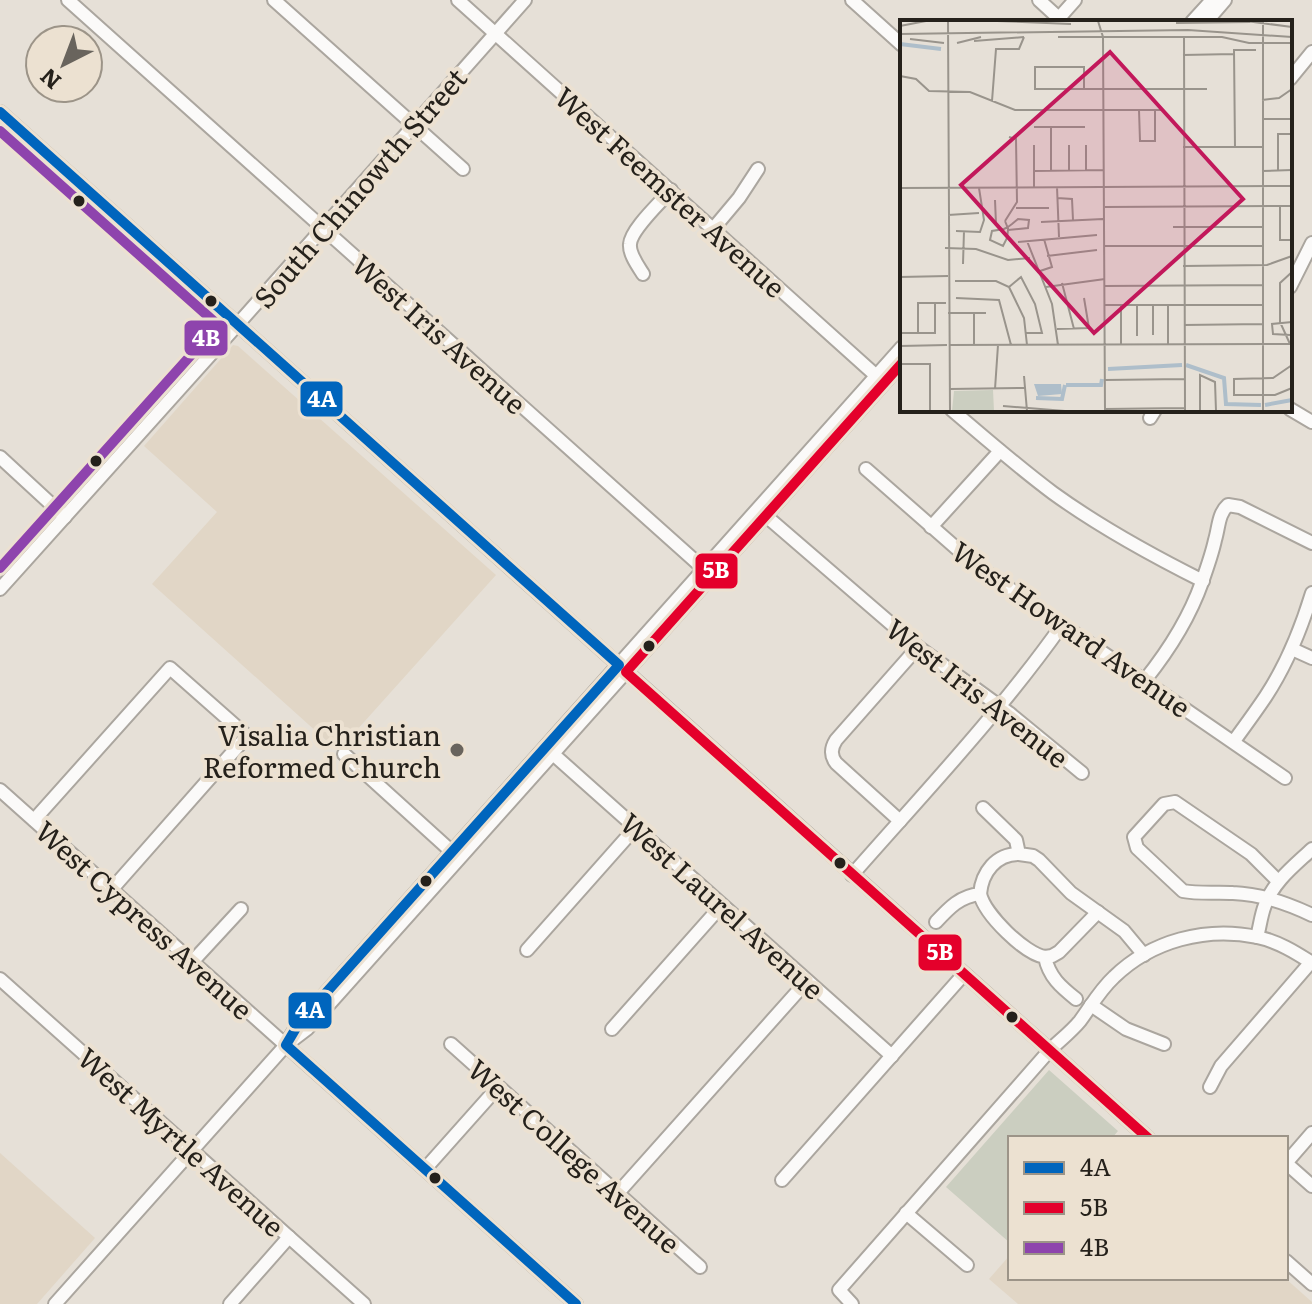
<svg xmlns="http://www.w3.org/2000/svg" width="1312" height="1304" font-family="Literata,serif">
<rect width="100%" height="100%" fill="#e6e0d7"/>
<g fill="#e1d6c6">
<path d="M233 345 238 346 496 575 338 751 152 584 217 512 144 446Z"/>
<path d="M0 1153 95 1238 37 1304H0Z"/>
<path d="M1010 1255V1278H1285L1312 1302V1304H1018L989 1279Z"/>
</g>
<path fill="#cbcec0" d="M1049 1070 1118 1131 1112 1138H1010V1243L946 1187Z"/>
<g fill="none" stroke-linecap="round" stroke-linejoin="round">
<defs>
<g id="minor">
<path d="M68 0 704 569"/>
<path d="M274 0 463 169"/>
<path d="M458 0 882 381"/>
<path d="M852 0 902 45"/>
<path d="M1039 0 1063 22"/>
<path d="M1059 18 1075 0"/>
<path d="M1192 22 1212 0"/>
<path d="M1206 22 1225 0"/>
<path d="M1290 79 1312 52"/>
<path d="M0 112 1148 1138"/>
<path d="M713 229 739 198 758 169"/>
<path d="M643 274C638 266 629 254 630 244 631 229 661 202 671 190"/>
<path d="M1290 287 1312 243"/>
<path d="M1290 409 1312 422"/>
<path d="M952 410C985 438 1018 467 1053 493 1100 527 1151 555 1203 581"/>
<path d="M1150 418 1155 410"/>
<path d="M0 457 65 517"/>
<path d="M866 469 955 547 987 573 1285 778"/>
<path d="M766 516 918 647 1009 713 1082 773"/>
<path d="M931 527 1000 451"/>
<path d="M0 589 238 324 525 0"/>
<path d="M1292 649 1312 658"/>
<path d="M1145 680C1169 650 1189 619 1202 582 1207 568 1212 554 1215 540 1219 527 1218 514 1228 505L1240 507 1312 543"/>
<path d="M1234 741C1245 726 1256 711 1266 696 1287 664 1301 629 1312 593"/>
<path d="M344 754 451 851 452 859"/>
<path d="M553 754 892 1056"/>
<path d="M0 790 576 1304"/>
<path d="M983 808 1016 840 1019 854 1033 856 1039 860 1071 893 1124 931 1144 955"/>
<path d="M34 820 170 668 247 736 112 889"/>
<path d="M900 821 836 763C830 755 831 748 836 740L918 647"/>
<path d="M852 875C924 793 999 714 1062 625"/>
<path d="M1278 881 1251 854 1175 802 1164 804 1134 837 1137 848 1183 891C1199 894 1217 892 1233 893 1261 894 1287 903 1312 915"/>
<path d="M980 894C985 915 1025 954 1045 957 1049 977 1061 987 1076 999"/>
<path d="M936 922C949 908 960 896 980 894 982 872 996 854 1019 854"/>
<path d="M1257 937C1260 926 1261 915 1265 905 1274 881 1294 866 1312 849"/>
<path d="M527 950 636 827"/>
<path d="M1045 957 1052 956 1059 952 1098 912"/>
<path d="M193 961 241 909"/>
<path d="M0 979 364 1304"/>
<path d="M1091 1005 1126 1029 1164 1044"/>
<path d="M612 1029 722 905"/>
<path d="M289 1039 299 1023 902 347"/>
<path d="M451 1044 700 1267"/>
<path d="M1210 1087 1221 1066 1311 962"/>
<path d="M1286 1163 1312 1133"/>
<path d="M1286 1163 1312 1186"/>
<path d="M425 1169 498 1087"/>
<path d="M782 1180 964 974"/>
<path d="M617 1194 807 981"/>
<path d="M906 1213 967 1265"/>
<path d="M1286 1261 1312 1284"/>
<path d="M55 1304 286 1045 307 1029 902 363"/>
<path d="M230 1304 289 1237"/>
<path d="M852 1304 839 1290 1049 1051C1059 1041 1071 1032 1080 1021 1091 1006 1100 990 1114 977 1151 941 1206 926 1257 937 1277 941 1295 952 1312 963"/>
</g>
</defs>
<use href="#minor" stroke="#aba69f" stroke-width="16"/>
<use href="#minor" stroke="#fbfaf9" stroke-width="12"/>
<defs>
<path id="bus-1" d="M0 112 619 665 299 1023 286 1045 576 1304"/>
<path id="bus-2" d="M902 363 626 672 1148 1138"/>
<path id="bus-3" d="M0 131 218 325 0 568"/>
</defs>
<use href="#bus-1" stroke="#ece1d1" stroke-width="16"/>
<use href="#bus-2" stroke="#ece1d1" stroke-width="16"/>
<use href="#bus-3" stroke="#ece1d1" stroke-width="16"/>
<use href="#bus-1" stroke="#0065bd" stroke-width="10"/>
<use href="#bus-2" stroke="#e4002b" stroke-width="10"/>
<use href="#bus-3" stroke="#8e44ad" stroke-width="10"/>
</g>
<g fill="#25211b" stroke="#ece1d1" stroke-width="3">
<circle cx="79" cy="201" r="7"/>
<circle cx="211" cy="301" r="7"/>
<circle cx="96" cy="461" r="7"/>
<circle cx="649" cy="646" r="7"/>
<circle cx="840" cy="863" r="7"/>
<circle cx="426" cy="881" r="7"/>
<circle cx="1012" cy="1017" r="7"/>
<circle cx="435" cy="1178" r="7"/>
</g>
<circle fill="#69645d" stroke="#ece1d1" stroke-width="3" cx="457" cy="750" r="8"/>
<g text-anchor="middle" dominant-baseline="central" stroke-width="8" stroke-linejoin="round" paint-order="stroke">
<g font-size="28" fill="#25211b" stroke="#ece1d1">
<text transform="translate(359 187) rotate(-49)">South Chinowth Street</text>
<text transform="translate(671 191) rotate(42)">West Feemster Avenue</text>
<text transform="translate(440 333) rotate(42)">West Iris Avenue</text>
<text transform="translate(1072 628) rotate(35)">West Howard Avenue</text>
<text transform="translate(978 692) rotate(38)">West Iris Avenue</text>
<text transform="translate(723 905) rotate(42)">West Laurel Avenue</text>
<text transform="translate(145 919) rotate(42)">West Cypress Avenue</text>
<text transform="translate(182 1141) rotate(42)">West Myrtle Avenue</text>
<text transform="translate(575 1155) rotate(42)">West College Avenue</text>
</g>
<g font-size="28" fill="#25211b" stroke="#ece1d1" text-anchor="end">
<text x="441" y="734">Visalia Christian<tspan x="441" dy="32">Reformed Church</tspan></text>
</g>
</g>
<g transform="translate(900 20)">
<rect width="392" height="392" fill="#e6e0d7"/>
<path d="M93 370 94 391H52L54 371Z" fill="#cbcec0"/>
<path d="M134 364H161L162 374 138 376Z" fill="#aebeca"/>
<path fill="none" stroke="#aebeca" stroke-width="4" d="M0 24 41 29M286 345 324 358 326 384 361 385M208 349 282 345M166 365H201L202 359M136 378 162 379 165 365M365 385 392 380"/>
<path fill="none" stroke="#99948c" stroke-width="2" d="M48 1 50 391M97 1 171 4M198 1 203 17 205 391M346 1 392 7M363 1V391M276 3 350 2M0 6 26 1M0 14 288 10 392 17M284 16 285 391M158 17H322L349 23H392M10 19 44 23M74 21 124 17M57 23 81 17M283 35 334 34M0 56 16 59 29 71 70 72 115 90H262M184 69V47H135V69H307M362 80 379 78 392 69M92 81 96 29H119L124 17M239 90 240 121H255V90M362 99H392M134 107H185M151 107V151M134 125V167M169 125V150M186 125V151M283 127H362M335 127 334 30H356M378 150V114H392M134 151 203 150M362 151 392 150M157 167 159 217M0 168 392 166M157 178 172 179 173 200M95 180 96 204M380 186V220H392M205 187 392 186M116 188H149M48 195 79 193M105 201 107 206 108 207V210L107 218 103 226 90 220 92 211 104 209 108 207 112 204 118 199 129 200 128 208 108 210M105 201 117 182 116 119 109 117M141 202 203 199M273 207H362M56 211 80 212 84 200 79 168M127 221 152 284 158 325M118 222 197 215M204 226H362M45 228 76 229 108 240 130 238M147 236 197 230M63 244 64 211M283 246 367 245 392 236M137 252 152 247 144 219M0 257 48 256M1 257V326M55 261H96L109 267 124 298 127 325M162 263 174 309M204 266 363 265M109 267 121 257 135 284 142 313H126M146 267 205 259M56 278 99 280 111 325M204 285H363M221 285V325M237 285V316M253 285V315M268 285V325M48 293H86M74 293V325M284 305 363 304M157 309 189 308 184 278M1 313H35V283M18 313V283H46M390 315 373 314 372 304 392 302M390 324 380 302V263L392 252M50 325 392 324M0 326 47 325M0 344H30V391M392 345 373 358 334 359V375H375L392 368M124 356 127 391M205 360 284 359M50 369 125 368M95 369 98 325M103 386 165 391M205 389 285 388M300 391V355L315 362 316 391"/>
<path fill="#c2185b" fill-opacity="0.15" stroke="#c2185b" stroke-width="4" d="M210 32 343 179 194 313 61 165Z"/>
<rect width="392" height="392" fill="none" stroke="#25211b" stroke-width="4"/>
</g>
<g stroke="#ece1d1" stroke-width="3">
<rect x="183" y="319" width="46" height="38" rx="8" fill="#8e44ad"/>
<rect x="299" y="380" width="45" height="38" rx="8" fill="#0065bd"/>
<rect x="694" y="552" width="45" height="38" rx="8" fill="#e4002b"/>
<rect x="917" y="933" width="46" height="39" rx="8" fill="#e4002b"/>
<rect x="287" y="991" width="46" height="39" rx="8" fill="#0065bd"/>
</g>
<g font-size="22" text-anchor="middle" font-weight="bold" fill="#fff">
<text x="206" y="346">4B</text>
<text x="322" y="407">4A</text>
<text x="716" y="578">5B</text>
<text x="940" y="960">5B</text>
<text x="310" y="1018">4A</text>
</g>
<rect x="1008" y="1136" width="280" height="144" fill="#ece1d1" stroke="#9c9488" stroke-width="2"/>
<rect x="1024" y="1162" width="40" height="12" fill="#0065bd" stroke="#9c9488" stroke-width="2"/>
<text x="1080" y="1176" font-size="24" fill="#25211b">4A</text>
<rect x="1024" y="1202" width="40" height="12" fill="#e4002b" stroke="#9c9488" stroke-width="2"/>
<text x="1080" y="1216" font-size="24" fill="#25211b">5B</text>
<rect x="1024" y="1242" width="40" height="12" fill="#8e44ad" stroke="#9c9488" stroke-width="2"/>
<text x="1080" y="1256" font-size="24" fill="#25211b">4B</text>
<g transform="translate(64 64) rotate(222)"><circle r="38" fill="#ece1d1" stroke="#9c9488" stroke-width="2"/>
<path d="M0-6L14 30L0 20L-14 30Z" fill="#69645d"/>
<text y="-12" font-size="22" font-weight="bold" text-anchor="middle" fill="#25211b">N</text>
</g>
</svg>
